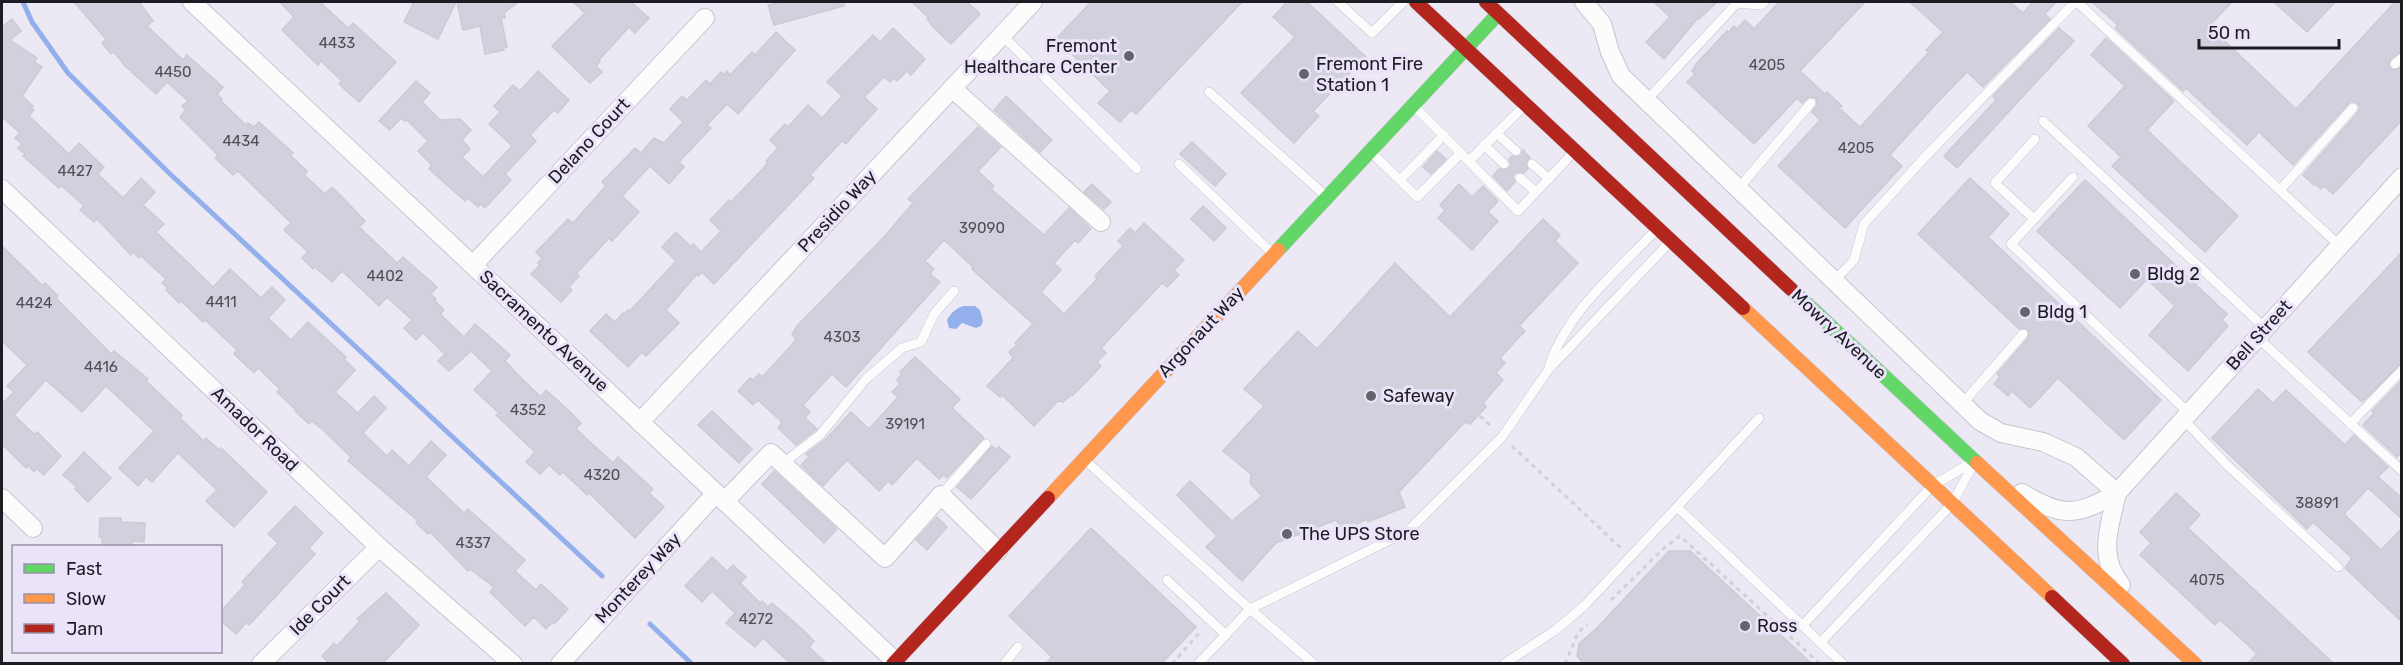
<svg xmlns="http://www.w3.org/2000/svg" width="2403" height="665" font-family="Rubik,sans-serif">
<rect width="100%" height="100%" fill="#ece8f4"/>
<path fill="#94b0ec" d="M963 306H975L980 310 983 321 981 326 976 328 962 323 956 329 949 328 947 320C951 313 955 309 963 306Z"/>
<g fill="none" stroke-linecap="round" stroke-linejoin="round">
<g stroke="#94b0ec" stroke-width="5">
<path d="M23 2 32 22 68 73 169 173 602 576"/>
<path d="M650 624 692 664"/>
</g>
</g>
<g fill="#d1d0dd" stroke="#cccbd4" stroke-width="1.5">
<path d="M74 2H139L153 21 147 26 183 60 187 55 223 87 217 94 222 99 220 100 246 125 248 123 254 127 259 122 293 153 290 155 307 171 304 175 325 194 332 187 346 201 365 221 359 227 397 263 403 257 437 287 431 294 436 299 435 301 444 310 440 314 464 337 475 324 510 355 505 361 519 376 541 397 546 390 567 409 581 423 576 429 613 463 618 457 653 489 649 493 664 507 635 538 589 493 587 495 563 472 560 475 549 465 540 474 526 462 535 452 496 415 499 413 474 390 492 371 471 351 449 371 438 361 445 354 423 333 416 340 404 328 412 320 387 297 379 306 342 271 332 282 315 267 313 269 302 258 308 252 284 230 291 223 238 171 233 175 215 158 218 155 180 117 186 110 182 106 188 101 167 82 156 94 125 66 114 52 111 54 102 43 106 39Z"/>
<path d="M280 2H320L348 28 353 23 396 62 359 102 339 84 342 81 321 61 318 65 282 30 294 17Z"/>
<path d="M414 2H456L438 39 404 22Z"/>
<path d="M457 2H518L504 13 505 18H501L507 47 503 48 504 50 485 54 480 26 463 30Z"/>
<path d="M573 2H631L649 18 635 33 629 27 599 60 600 61 596 66 602 72 590 83 552 46 585 13Z"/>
<path d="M781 2H844V6L774 25 768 5Z"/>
<path d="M912 2H967L980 14 951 44 934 28 927 19 929 18Z"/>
<path d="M1091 2H1242L1136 114 1131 110 1120 122 1098 103 1110 91 1056 39Z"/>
<path d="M1287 2H1307L1366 57 1313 111 1319 116 1294 143 1241 93 1295 37 1273 17Z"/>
<path d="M1654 2H1717L1699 19 1698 18 1664 59 1646 42 1670 17Z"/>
<path d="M1779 2H1865L1800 71 1825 94 1827 92 1842 106 1839 108 1860 127 1929 52 1926 50 1943 32 1910 2H2010L2023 13 2033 2H2056L2045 14 2050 19 1983 87 1967 72 1934 106 1890 155 1902 166 1845 228 1778 166 1820 120 1812 112 1817 105 1816 98 1809 97 1802 103 1797 98 1754 144 1687 82 1695 74 1692 71 1697 63 1727 31 1728 33 1734 26 1737 29 1745 20 1754 29Z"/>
<path d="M2092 2H2232L2209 26 2296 109 2395 2H2402V51L2391 59 2388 65 2393 70 2402 67V120L2333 194 2324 186 2321 189 2315 184 2314 185 2303 175 2358 112 2360 106 2357 103 2351 101 2348 104 2293 165 2259 132 2247 145 2186 88 2183 91 2115 28 2118 25Z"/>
<path d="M2274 2H2335L2307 32Z"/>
<path d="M12 19 21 31 10 40 37 58 34 62 42 67 22 96 33 106 31 108 34 110 29 116 69 154 79 143 104 167 98 174 123 198 141 178 155 192 143 205 164 224 156 232 213 287 230 269 261 298 272 287 285 300 268 318 291 340 308 322 346 357 344 359 355 370 335 392 358 413 374 396 386 408 363 433 387 456 392 450 409 466 431 441 446 455 426 477 464 513 468 509 525 560 515 571 536 590 541 584 568 609 554 624 553 622 546 629 534 617 525 626 490 592 494 587 470 569 468 571 430 532 428 534 416 523 418 521 348 461 351 457 323 430 312 421 309 424 295 411 296 410 277 392 280 389 258 368 254 373 234 354 237 350 205 320 203 322 181 301 179 303 166 290 168 288 162 283 166 279 141 256 139 258 133 252 131 255 97 219 94 222 80 210 84 206 61 185 59 188 23 156 25 154 18 148 22 144 15 138 20 133 2 117V27Z"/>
<path d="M893 28 925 59 911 75 907 71 897 81 894 78 890 82 884 77 864 97 877 109 860 128 846 144 842 141 810 175 814 178 714 284 702 272 698 276 697 274 666 310 679 323 646 356 642 352 628 367 590 331 606 314 615 322 623 313 625 314 628 310 630 311 676 261 662 247 676 232 691 247 693 244 701 252 721 231 710 220 729 200 731 202 768 163 766 161 778 148 770 140 785 124 788 127 808 105 822 118 842 96 827 82 873 35 880 42Z"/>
<path d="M2059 28 2074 41 1957 168 1944 156 1996 100 1993 96Z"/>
<path d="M776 32 795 50 738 114 727 104 707 125 711 128 679 162 684 167 669 184 650 166 622 196 639 212 612 241 609 238 576 274 579 276 569 287 572 290 561 302 531 274 540 265 538 263 542 258 536 252 568 219 573 223 606 186 602 182 635 148 641 153 654 138 664 143 683 122 670 109 682 96 687 100 706 80 710 84 721 72 723 75 727 71 730 75 752 52 755 55Z"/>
<path d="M2106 38 2174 101 2147 130 2238 216 2205 252 2112 166 2121 157 2088 126 2125 86 2091 55Z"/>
<path d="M538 71 569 100 558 113 554 110 530 135 536 141 505 174 511 180 485 208 481 204 478 207 468 198 465 201 429 169 432 165 418 151 428 141 407 120 405 121 401 118 390 130 379 121 416 81 430 93 422 102 440 120 460 119 471 130 462 140 470 149 462 157 483 177 512 146 489 124 500 112 494 106 513 85 520 91Z"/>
<path d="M1006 96 1052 140 1040 152 994 110Z"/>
<path d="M978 127 1001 147 978 171 994 186 991 189 1044 235 1069 208 1091 229 1078 243 1075 240 1054 263 1061 270 1041 292 1064 314 1097 279 1095 276 1123 246 1118 241 1130 228 1135 233 1144 223 1184 260 1174 270 1179 275 1167 287 1162 283 1101 348 1106 353 1097 362 1101 366 1089 379 1072 396 1071 395 1063 402 1058 401 1034 426 1002 395 1000 397 987 386 1013 358 1009 352 1017 345 1015 343 1033 324 972 269 973 267 944 240 925 261 934 269 930 274 940 282 846 387 832 374 803 405 810 412 805 418 817 429 796 445 778 428 782 422 758 400 753 405 738 391 750 378 753 380 759 374 762 377 788 349 796 340 792 334 798 325 883 238 913 203 908 199Z"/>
<path d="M1192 142 1226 174 1215 186 1180 154Z"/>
<path d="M1523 150 1530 158 1526 162 1528 169 1524 173H1515L1513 177 1515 182 1507 191 1493 176 1499 169H1508L1511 165 1509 159 1512 156H1521Z"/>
<path d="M1437 151 1446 159 1431 174 1423 167Z"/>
<path d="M1970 178 2009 214 1988 237 2161 400 2124 440 2058 378 2030 408 2012 391 2008 396 1994 384 2000 377 1997 374 2028 338 2029 331 2025 328 2019 329 1918 234Z"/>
<path d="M2085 180 2227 314 2222 320 2228 326 2188 371 2149 335 2175 306 2147 279 2120 308 2037 231Z"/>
<path d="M1092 184 1111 202 1104 209 1084 192Z"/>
<path d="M1459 184 1472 197 1483 186 1498 201 1488 212 1498 221 1472 250 1438 218 1445 210 1440 205Z"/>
<path d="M1203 206 1226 228 1214 241 1191 219Z"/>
<path d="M1543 219 1560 235 1555 241 1578 263 1519 326 1525 331 1500 358 1505 363 1496 373 1503 380 1483 403 1486 407 1470 424 1465 422 1399 492 1405 507 1368 522 1367 519 1343 531 1336 520 1276 543 1242 581 1206 547 1217 536 1177 495 1190 481 1232 521 1262 496 1250 483 1251 474 1223 451 1264 406 1244 389 1298 331 1317 349 1395 263 1450 317Z"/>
<path d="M2 246 42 285 45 283 58 296 56 298 111 354 114 351 148 379 146 381 182 415 180 418 204 441 206 438 219 450 221 448 267 492 234 527 206 501 217 490 178 453 152 482 146 477 138 486 119 468 154 431 106 386 82 412 46 380 14 415 34 434 37 432 61 456 44 475 37 469 34 472 29 466 26 468 2 444V404L14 392 7 386 27 365 2 341Z"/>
<path d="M2402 252V363L2362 402 2308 352Z"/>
<path d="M915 357 960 399 952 408 984 438 947 478 944 475 939 479 917 458 892 485 888 481 879 491 847 460 823 486 801 465 809 457 806 454 827 438 851 412 869 429 898 397 892 392 900 384 897 380 902 374 900 372Z"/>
<path d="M2402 380V452L2397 457 2363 425 2374 413 2372 411Z"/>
<path d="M2258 389 2273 403 2286 390 2345 445 2354 435 2388 467 2378 477 2402 498V519L2368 488 2344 514 2381 550 2402 528V622L2345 568 2352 558 2313 522 2307 529 2212 438Z"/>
<path d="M712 411 752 449 739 463 698 425Z"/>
<path d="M992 446 996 449 999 447 1010 457 971 499 957 487Z"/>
<path d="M84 452 111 478 88 502 75 489 77 487 63 475Z"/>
<path d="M774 471 837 529 824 543 762 484Z"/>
<path d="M2176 493 2200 515 2188 528 2333 663H2248L2257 654 2248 645 2220 620 2215 625 2140 555 2151 543 2140 532Z"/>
<path d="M295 506 323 533 309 548 315 554 249 625 246 623 236 634 220 620V612L245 585 242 582 278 543 268 534Z"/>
<path d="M937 517 947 527 927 550 916 540Z"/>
<path d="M100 518H121V522L145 523 144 542 132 541V546L102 545V537H99Z"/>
<path d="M1091 528 1196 627 1162 663H1046L1052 657 1009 616Z"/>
<path d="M1669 551H1690L1811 663H1583L1577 656 1579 644 1597 628Z"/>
<path d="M712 557 727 571 733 565 746 577 740 583 760 603 762 601 768 607 772 603 801 628 814 641 809 647 826 663H790L763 638 755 647 726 623 735 613 712 591 702 602 685 586Z"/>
<path d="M386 593 419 625 383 663H329L322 656 334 643 337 646 360 621 357 619Z"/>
</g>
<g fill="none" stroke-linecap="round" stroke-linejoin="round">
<defs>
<g id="lane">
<path d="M1338 2 1372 33 1403 2"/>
<path d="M2077 2 2339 245"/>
<path d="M1002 35 1137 169"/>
<path d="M2395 64 2402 58"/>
<path d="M1209 92 1326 196"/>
<path d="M1646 101 1737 3 1761 5 1764 2"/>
<path d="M1415 107 1518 211 1573 153"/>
<path d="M2043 121 2265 328"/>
<path d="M1496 133 1516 151"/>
<path d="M1484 145 1504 164"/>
<path d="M1372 153 1417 197 1461 153"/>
<path d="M1469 161 1523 107"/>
<path d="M1179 164 1272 253"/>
<path d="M1532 164 1549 179"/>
<path d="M2073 177 2011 244 2189 413"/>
<path d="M1520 178 1536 192"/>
<path d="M1400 180 1444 135"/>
<path d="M1738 189 1811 103"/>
<path d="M2280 190 2353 108"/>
<path d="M2034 219 1995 183 2035 139"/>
<path d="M1834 281 1854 260 1864 224 1924 158 2075 2"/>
<path d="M2257 337 2402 471"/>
<path d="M1549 366C1568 311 1615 273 1654 232"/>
<path d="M1962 404 2023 334"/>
<path d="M2183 419 2227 465 2338 567"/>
<path d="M2350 424 2402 370"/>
<path d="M1085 460 1250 609 1314 664"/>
<path d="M782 464 820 435 866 379 902 348 921 342 934 314 954 291"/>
<path d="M941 495 986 444"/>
<path d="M1677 507 1759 418"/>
<path d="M1167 580 1226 635"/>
<path d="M1803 625 1932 486 1971 463"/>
<path d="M1821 642 1952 504 1973 465"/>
<path d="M1004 664 1018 647"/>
<path d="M1198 664 1250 609 1408 531 1502 437 1549 369 1669 243"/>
<path d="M1504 664 1557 629 1584 606 1677 507 1843 664"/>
</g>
<g id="street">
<path d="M192 2 895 661"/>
<path d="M1584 2 1602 24 1610 52 1621 76 1980 421 2001 433 2043 442 2076 457 2117 493"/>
<path d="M952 88 1101 222"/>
<path d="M2 189 379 547 513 664"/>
<path d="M473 265 705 18"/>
<path d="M640 422 1033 2"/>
<path d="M2022 493C2063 518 2077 516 2117 493L2402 177"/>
<path d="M2117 493C2110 525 2097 556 2121 585"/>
<path d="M2 498 33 528"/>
<path d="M725 501 771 453 885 558 941 495 998 551"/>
<path d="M261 664 379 547"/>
<path d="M560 664 716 493"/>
</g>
<g id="fast">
<path d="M1278 250 1498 14"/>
<path d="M1791 289 1977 463"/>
</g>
<g id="slow">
<path d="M1743 308 2052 597"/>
<path d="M1977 463 2195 664"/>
<path d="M1048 498 1278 250"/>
</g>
<g id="jam">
<path d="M1416 2 1743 308"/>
<path d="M1486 2 1791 289"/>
<path d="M2052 597 2123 664"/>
<path d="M893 664 1048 498"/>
</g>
</defs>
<use href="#lane" stroke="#c7c4ce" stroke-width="10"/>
<use href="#street" stroke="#c7c4ce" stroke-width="20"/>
<use href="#fast" stroke="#c7c4ce" stroke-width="15"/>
<use href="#slow" stroke="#c7c4ce" stroke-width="15"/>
<use href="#jam" stroke="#c7c4ce" stroke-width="15"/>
<g stroke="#d1d0d3" stroke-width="3" stroke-dasharray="4.5 4.5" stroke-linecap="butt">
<path d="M1480 416 1492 427"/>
<path d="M1512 446 1621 548"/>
<path d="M1611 600 1664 548 1680 536 1818 662"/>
<path d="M1172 664 1201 631"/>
<path d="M1565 664 1578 633 1587 624"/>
</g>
<use href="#lane" stroke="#fcfcfd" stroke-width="9"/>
<use href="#street" stroke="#fcfcfd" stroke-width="18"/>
<use href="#fast" stroke="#63d668" stroke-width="14"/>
<use href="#slow" stroke="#ff974d" stroke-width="14"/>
<use href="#jam" stroke="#b3261e" stroke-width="14"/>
</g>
<g fill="#66636c" stroke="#eae3f9" stroke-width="2">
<circle cx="1129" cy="56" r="6"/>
<circle cx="1304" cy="74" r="6"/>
<circle cx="2135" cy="274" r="6"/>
<circle cx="2025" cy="312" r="6"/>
<circle cx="1371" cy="396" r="6"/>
<circle cx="1287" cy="534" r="6"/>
<circle cx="1745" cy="626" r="6"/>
</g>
<g text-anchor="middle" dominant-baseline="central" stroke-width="6" stroke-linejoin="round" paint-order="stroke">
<g font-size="15" fill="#4f4d56">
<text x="337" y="43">4433</text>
<text x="1767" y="65">4205</text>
<text x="173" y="72">4450</text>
<text x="241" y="141">4434</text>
<text x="1856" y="148">4205</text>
<text x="75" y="171">4427</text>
<text x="982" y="228">39090</text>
<text x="385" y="276">4402</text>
<text x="221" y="302">4411</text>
<text x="34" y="303">4424</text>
<text x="842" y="337">4303</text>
<text x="101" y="367">4416</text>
<text x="528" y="410">4352</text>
<text x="905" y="424">39191</text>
<text x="602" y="475">4320</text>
<text x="2317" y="503">38891</text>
<text x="473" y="543">4337</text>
<text x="2207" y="580">4075</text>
<text x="756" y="619">4272</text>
</g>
<g font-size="18" fill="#1e1c23" stroke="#eae3f9" text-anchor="start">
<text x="1117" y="46" text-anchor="end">Fremont<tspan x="1117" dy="21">Healthcare Center</tspan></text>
<text x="1316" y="64">Fremont Fire<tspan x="1316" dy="21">Station 1</tspan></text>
<text x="2147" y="274">Bldg 2</text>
<text x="2037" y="312">Bldg 1</text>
<text x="1383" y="396">Safeway</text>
<text x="1299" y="534">The UPS Store</text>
<text x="1757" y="626">Ross</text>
</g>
<g font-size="18" fill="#1e1c23" stroke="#eae3f9">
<text transform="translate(589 141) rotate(-47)">Delano Court</text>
<text transform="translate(837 211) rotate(-47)">Presidio Way</text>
<text transform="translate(544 331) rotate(43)">Sacramento Avenue</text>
<text transform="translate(1201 332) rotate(-47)">Argonaut Way</text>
<text transform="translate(1839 334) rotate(43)">Mowry Avenue</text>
<text transform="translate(2259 335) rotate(-48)">Bell Street</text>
<text transform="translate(255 429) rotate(44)">Amador Road</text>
<text transform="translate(638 578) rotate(-47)">Monterey Way</text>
<text transform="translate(320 605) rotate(-45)">Ide Court</text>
</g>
</g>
<rect width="2403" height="665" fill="none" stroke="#1e1c23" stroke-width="6"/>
<rect x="12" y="545" width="210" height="108" fill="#eae3f9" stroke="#9893a3" stroke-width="1.5"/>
<rect x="24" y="564" width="30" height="9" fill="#63d668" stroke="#9893a3" stroke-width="1.5"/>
<text x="66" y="575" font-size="18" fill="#1e1c23">Fast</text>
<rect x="24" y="594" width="30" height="9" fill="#ff974d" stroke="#9893a3" stroke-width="1.5"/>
<text x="66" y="605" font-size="18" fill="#1e1c23">Slow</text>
<rect x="24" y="624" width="30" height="9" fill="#b3261e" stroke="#9893a3" stroke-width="1.5"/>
<text x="66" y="635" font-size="18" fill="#1e1c23">Jam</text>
<path d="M2199 39v9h140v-9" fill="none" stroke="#1e1c23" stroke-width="3"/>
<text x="2208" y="39" font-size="18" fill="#1e1c23" stroke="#eae3f9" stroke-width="4.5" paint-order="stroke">50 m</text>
</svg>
